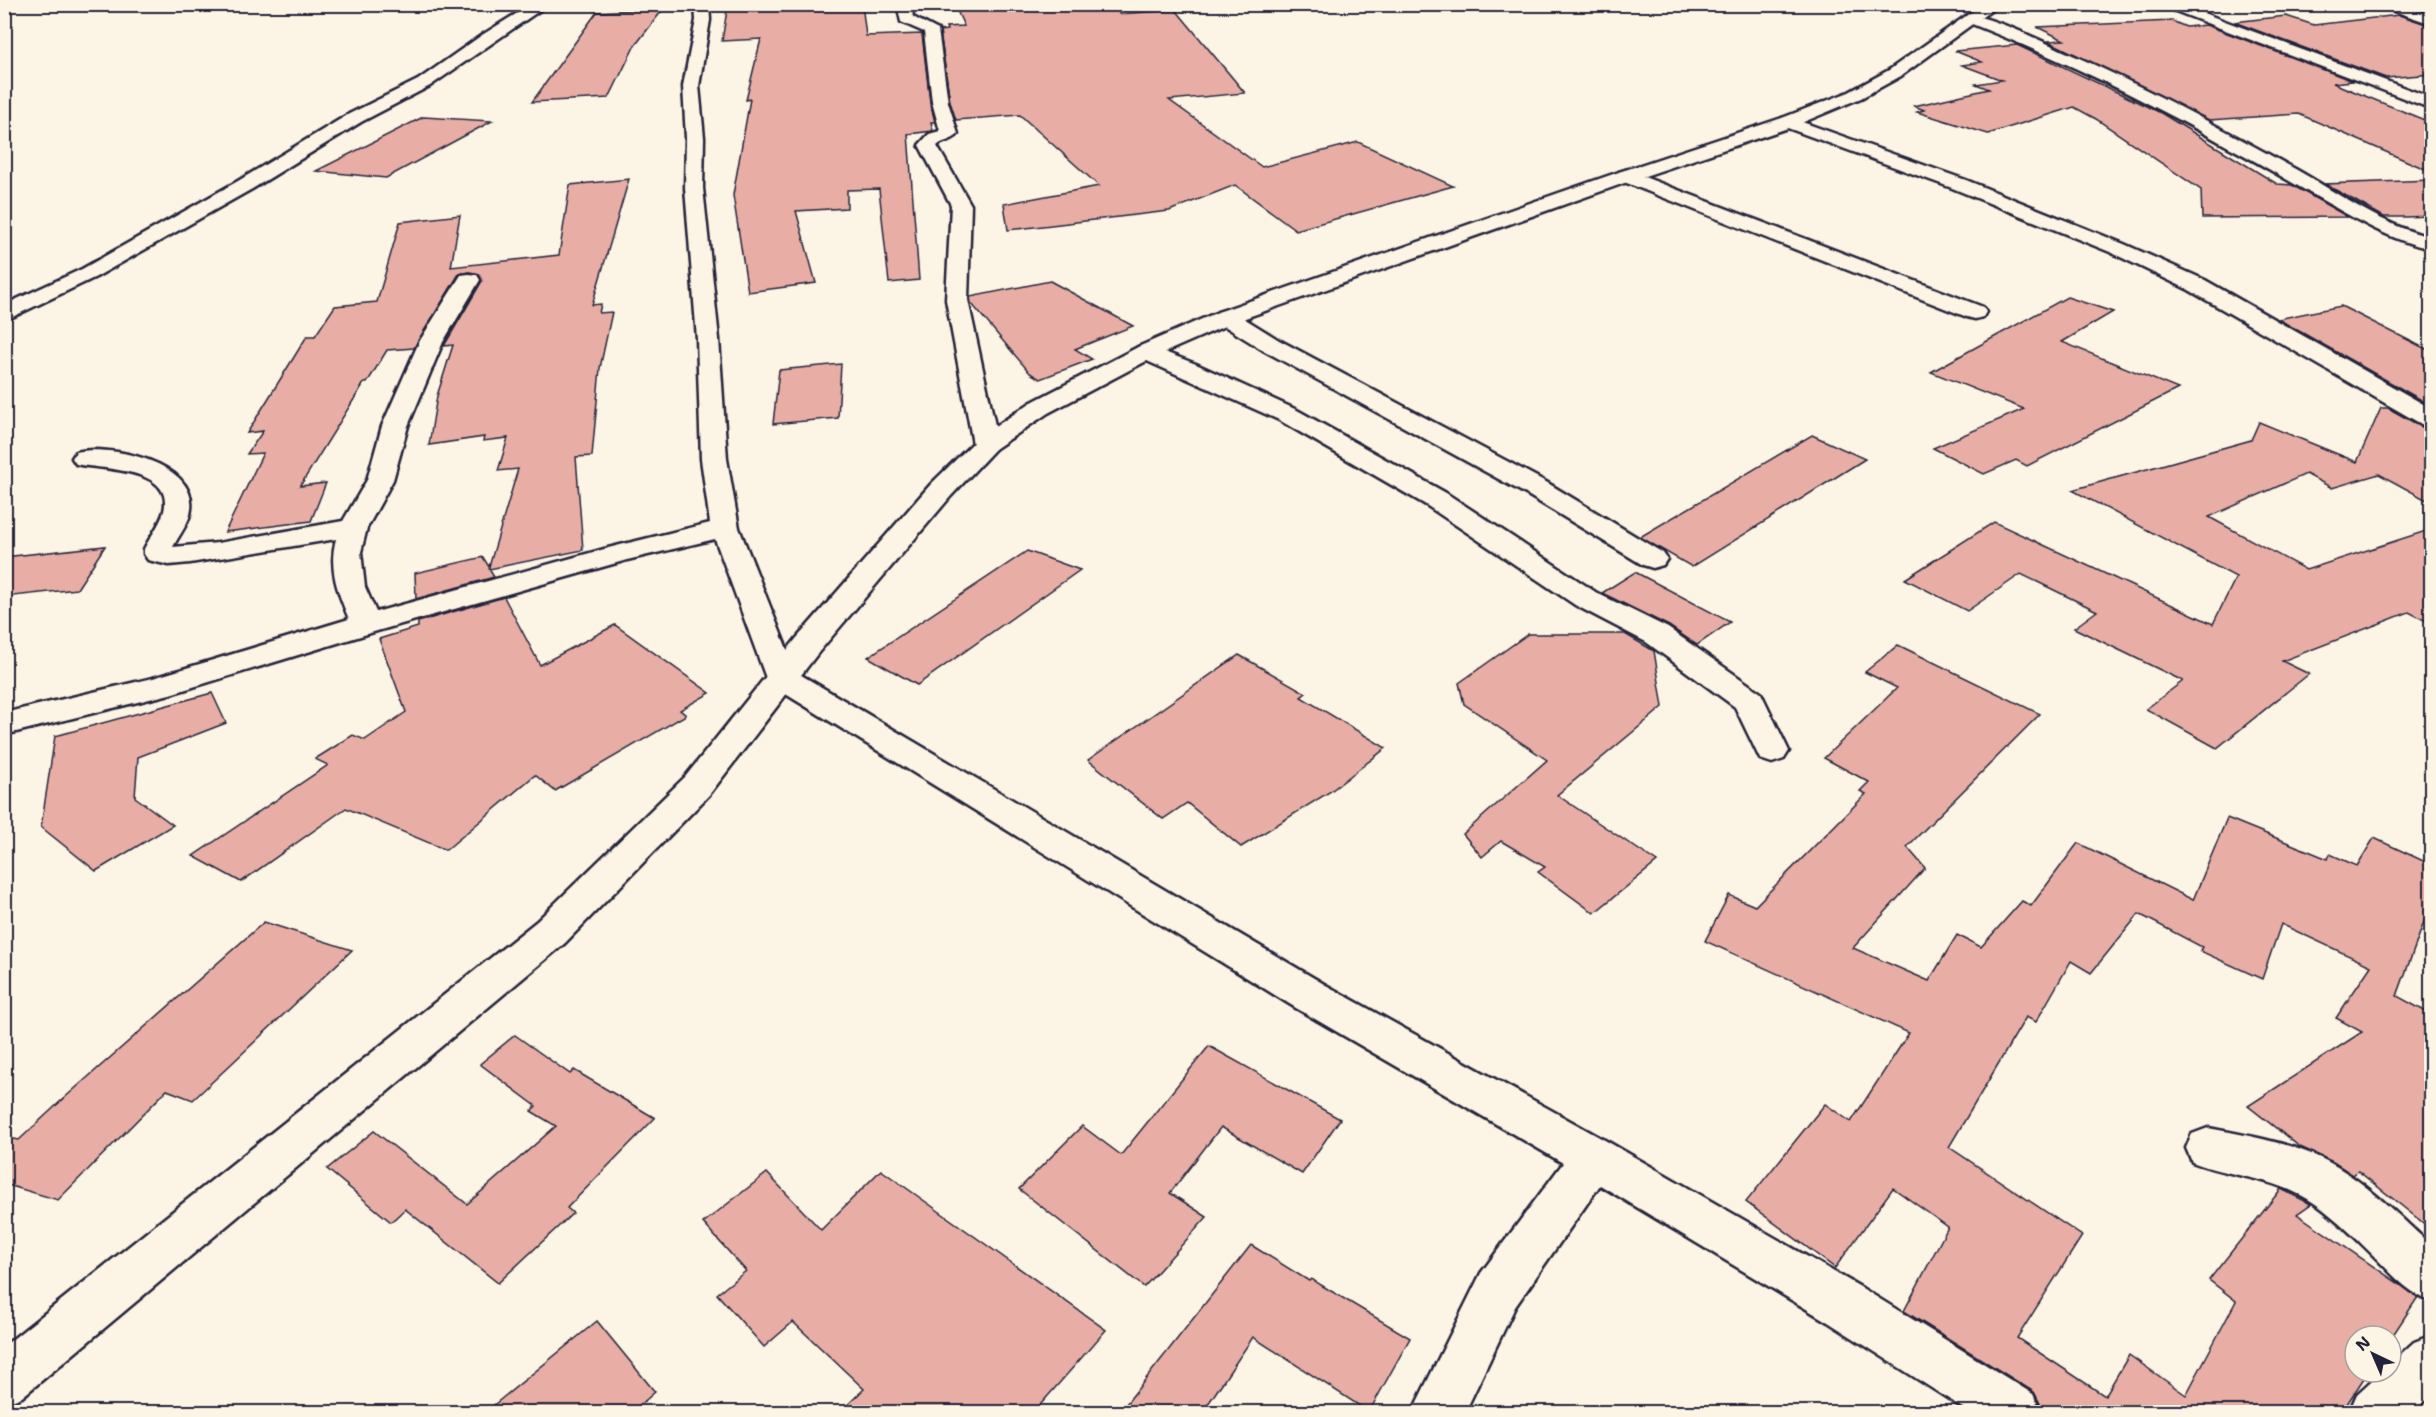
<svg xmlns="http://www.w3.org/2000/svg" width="2436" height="1417" font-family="'Shantell Sans',sans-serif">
<rect width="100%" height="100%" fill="#fcf5e5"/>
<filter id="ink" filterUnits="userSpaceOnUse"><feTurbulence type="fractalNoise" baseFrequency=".0167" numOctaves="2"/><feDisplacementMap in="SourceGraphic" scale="12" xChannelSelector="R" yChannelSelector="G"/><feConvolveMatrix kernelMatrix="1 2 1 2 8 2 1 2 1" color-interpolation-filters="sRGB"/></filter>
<g filter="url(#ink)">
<g fill="#e8aea6" stroke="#22223b" stroke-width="1.5">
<path d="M728 4H862L866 36 922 34 930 102 935 122H931L933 131 908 134 919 280 889 283 879 189 847 190V208L796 211 816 283 748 292 733 195 750 99 746 100 761 39 722 41Z"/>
<path d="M954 4H1118L1119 14 1176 10 1245 93 1169 100 1262 167 1358 142 1453 186 1296 230 1235 185 1169 211 1008 230 1004 204 1099 186 1020 115 956 120 950 102 940 31 947 30 946 27 964 26Z"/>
<path d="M664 8 634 47 609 98 532 102 597 12Z"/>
<path d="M2399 15 2432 26V74L2386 78 2234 22 2286 16 2314 25Z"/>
<path d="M2172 21 2186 27 2206 25 2353 81 2333 83 2432 123V172L2299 114 2209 120 2048 41 2064 40 2037 27Z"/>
<path d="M2017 45 2161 113 2277 184 2292 185 2348 217 2202 218 2201 190 2096 119 2074 107 1988 134 1917 112 1924 110 1914 106 1989 89 1976 84 2002 80 1962 65 1982 62 1955 51Z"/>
<path d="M423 117 492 121 386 178 316 171Z"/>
<path d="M629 179 592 305 601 304 599 313 612 312 600 368 592 456 576 457 583 550 489 569 494 577 416 599 415 573 483 557 489 567 518 469 498 471 508 438 483 441 484 437 429 445 437 396 453 345 444 346 482 281 479 274 469 272 459 274 414 348 387 350 367 383H364L300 486 326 483 311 521 225 532 263 453 247 454 263 431 247 433 307 336H315L335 306 377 302 400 222 460 215 451 267 559 255 570 185Z"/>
<path d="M2432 180V216L2405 217H2384L2325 184Z"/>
<path d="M1050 281 1133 326 1075 349 1092 359 1040 379 1030 373 971 303 970 297Z"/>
<path d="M2067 297 2113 312 2062 342 2178 389 2027 466 2016 460 1984 474 1933 448 2024 409 1931 372Z"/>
<path d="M2341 306 2432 352V406L2278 319Z"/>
<path d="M841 364 838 418 773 424 779 370Z"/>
<path d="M2381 408H2388L2422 427 2432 429V503L2379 474 2332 488 2306 474 2209 517 2306 570 2432 529V624L2409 612 2282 661 2309 674 2217 748 2146 709 2183 681 2074 628 2097 611 2021 574 1967 611 1905 579 1994 522 2213 624 2236 577 2072 490 2251 440 2259 422 2357 462Z"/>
<path d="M1812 435 1865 459 1692 567 1640 537Z"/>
<path d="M105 546 77 589 4 597V557Z"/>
<path d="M1027 551 1080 570 917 685 868 657Z"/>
<path d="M1635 572 1730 622 1697 645 1669 626 1602 593Z"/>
<path d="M504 597 540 665 615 625 710 693 680 710 686 715 555 791 535 775 446 850 346 808 241 882 193 856 328 765 315 759 353 735 365 740 406 712 379 639 418 627V622Z"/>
<path d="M1528 634H1625L1654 651 1663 707 1557 795 1657 862 1594 913 1538 872 1545 867 1501 841 1482 857 1463 834 1547 760 1464 704 1459 683Z"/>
<path d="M1898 645 2040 714 1907 847 1925 868 1853 948 1929 981 1957 935 1981 947 2022 901 2031 906 2078 843 2193 900 2227 818 2328 859 2330 854 2357 866 2374 838 2432 865V900L2397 996 2432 1015V1230L2358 1171 2353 1175 2333 1162 2300 1147 2248 1106 2362 1032 2336 1018 2371 966 2281 924 2262 979 2200 951 2202 947 2139 914 2091 973 2071 961 2036 1022 2026 1017 1949 1147 2082 1236 2017 1338 2105 1396 2129 1355 2186 1395 2236 1301 2209 1280 2281 1189 2311 1204 2297 1214 2418 1297 2391 1338 2355 1336V1372H2368L2341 1413H2045L2034 1392 1904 1311 1948 1227 1893 1188 1835 1268 1746 1202 1825 1104 1851 1122 1909 1033 1705 941 1729 895 1755 906 1866 794 1860 791 1869 782 1824 758 1897 688 1865 672Z"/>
<path d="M1239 655 1306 693 1301 697 1386 748 1331 791 1241 847 1187 803 1163 819 1088 760Z"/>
<path d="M212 693 226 723 138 757 135 797 173 825 96 871 41 827 55 736Z"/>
<path d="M264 922 352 950 193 1100 167 1090 58 1200 4 1184V1137L19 1140 62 1100Z"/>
<path d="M515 1035 570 1074 574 1070 655 1118 567 1208 573 1213 498 1283 405 1209 391 1222 327 1169 374 1131 467 1204 556 1126 531 1111 536 1106 480 1064Z"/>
<path d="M1209 1046 1340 1119 1302 1174 1221 1127 1170 1193 1207 1217 1144 1287 1019 1189 1082 1126 1121 1155Z"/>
<path d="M881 1170 1106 1330 1033 1413H839L864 1389 793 1322 764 1347 717 1294 746 1271 703 1223 767 1173 821 1230Z"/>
<path d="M1251 1245 1309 1281 1311 1279 1410 1338 1369 1412 1253 1337 1202 1413H1119Z"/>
<path d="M597 1321 655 1392 631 1413H484Z"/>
</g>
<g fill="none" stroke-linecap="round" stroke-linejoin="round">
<defs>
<g id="minor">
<path d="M532 4H549L430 86 361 122 252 189 96 277 4 321V305L82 269 238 181 349 114 418 80 482 35Z"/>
<path d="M695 4H709L710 20 699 86 704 138 703 188 719 339 727 459 739 528 796 672 1324 984 1610 1143 1862 1288 2033 1394 2041 1412H1969L1828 1322 1600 1185 1515 1307 1465 1412H1412L1481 1273 1563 1163 1296 1008 771 685 766 678 715 539 627 560 377 631 170 694 4 735V713L153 678 349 619C338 593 328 568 336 539L190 563 169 565 148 560 144 554V549C150 537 160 525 164 511 175 467 102 470 76 464L72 458 76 452C109 444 197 462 191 509 190 522 179 535 173 547L218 543 343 521 367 480 382 426 419 342 461 275 469 274 477 275 480 280 443 342 408 426 393 480 367 528 361 552 365 587 376 612 608 548 710 523 701 459 697 339 685 188 686 138 683 86 696 20Z"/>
<path d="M897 4H911L913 17 938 30 948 102 958 134C953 141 943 140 937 146L971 205 968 300 999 444 995 449 986 452 977 449 973 444 946 300 951 205 919 145 929 134 940 131 932 102 924 32 901 22Z"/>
<path d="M2157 4H2179L2432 98V109Z"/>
<path d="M2373 4H2396L2432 15V24Z"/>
<path d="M1972 15C2002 22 2033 37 2061 50 2142 85 2220 127 2297 170 2338 193 2386 228 2432 237V249C2392 241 2359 221 2324 201 2291 182 2259 163 2225 145 2142 98 2056 57 1967 22L1965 19 1967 16Z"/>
<path d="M1788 117 1966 180 2124 244 2205 280 2432 409V427L2423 425 2189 290 2110 252 1952 188 1782 126 1779 122 1782 118Z"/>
<path d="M1626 170 1983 307 1986 312 1983 317 1975 319 1967 317 1619 180 1617 176 1619 172Z"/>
<path d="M1226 310 1234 312 1279 340 1546 482 1663 553 1667 559 1663 565 1653 568 1643 565 1526 494 1263 350 1218 322 1215 317 1218 312Z"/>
<path d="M1146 345 1196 364 1297 410 1446 493 1597 593 1668 628 1761 693 1789 751 1784 759 1772 763 1760 759 1735 707 1646 642 1575 605 1426 505 1279 420 1138 357 1134 352 1138 347Z"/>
<path d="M2208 1128C2250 1136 2294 1143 2332 1164 2369 1185 2400 1217 2432 1246V1302C2408 1293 2393 1275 2375 1257 2357 1239 2338 1220 2317 1205 2275 1176 2237 1179 2192 1162L2186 1148 2192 1134Z"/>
<path d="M2432 1335V1395L2413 1412H2349L2357 1394 2381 1372H2391V1363L2414 1342Z"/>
</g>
<path id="secondary" d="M1983 4H2000L1901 76 1861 98 1794 126 1633 180 1234 322 1154 357 1048 413 995 449 951 496 818 653 709 795 565 943 22 1397 4 1404V1346L537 921 685 777 796 639 931 484 977 439 1030 403 1138 347 1218 312 1619 172 1782 118 1849 92 1889 70Z"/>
</defs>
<use href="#minor" stroke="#22223b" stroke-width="5"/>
<use href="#secondary" stroke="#22223b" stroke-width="5"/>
<use href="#minor" fill="#fcf5e5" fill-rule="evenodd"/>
<use href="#secondary" fill="#fcf5e5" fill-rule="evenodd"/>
</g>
</g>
<rect width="2436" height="1417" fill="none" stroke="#fcf5e5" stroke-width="24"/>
<rect x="12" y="12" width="2412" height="1393" fill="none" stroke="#22223b" stroke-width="2" filter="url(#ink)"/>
<g transform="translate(2373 1354) rotate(316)"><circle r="28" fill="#fcf5e5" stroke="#a5a1a1" stroke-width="1.5"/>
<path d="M0-4.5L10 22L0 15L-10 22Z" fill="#22223b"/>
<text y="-9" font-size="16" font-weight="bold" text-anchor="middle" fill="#22223b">N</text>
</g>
</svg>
